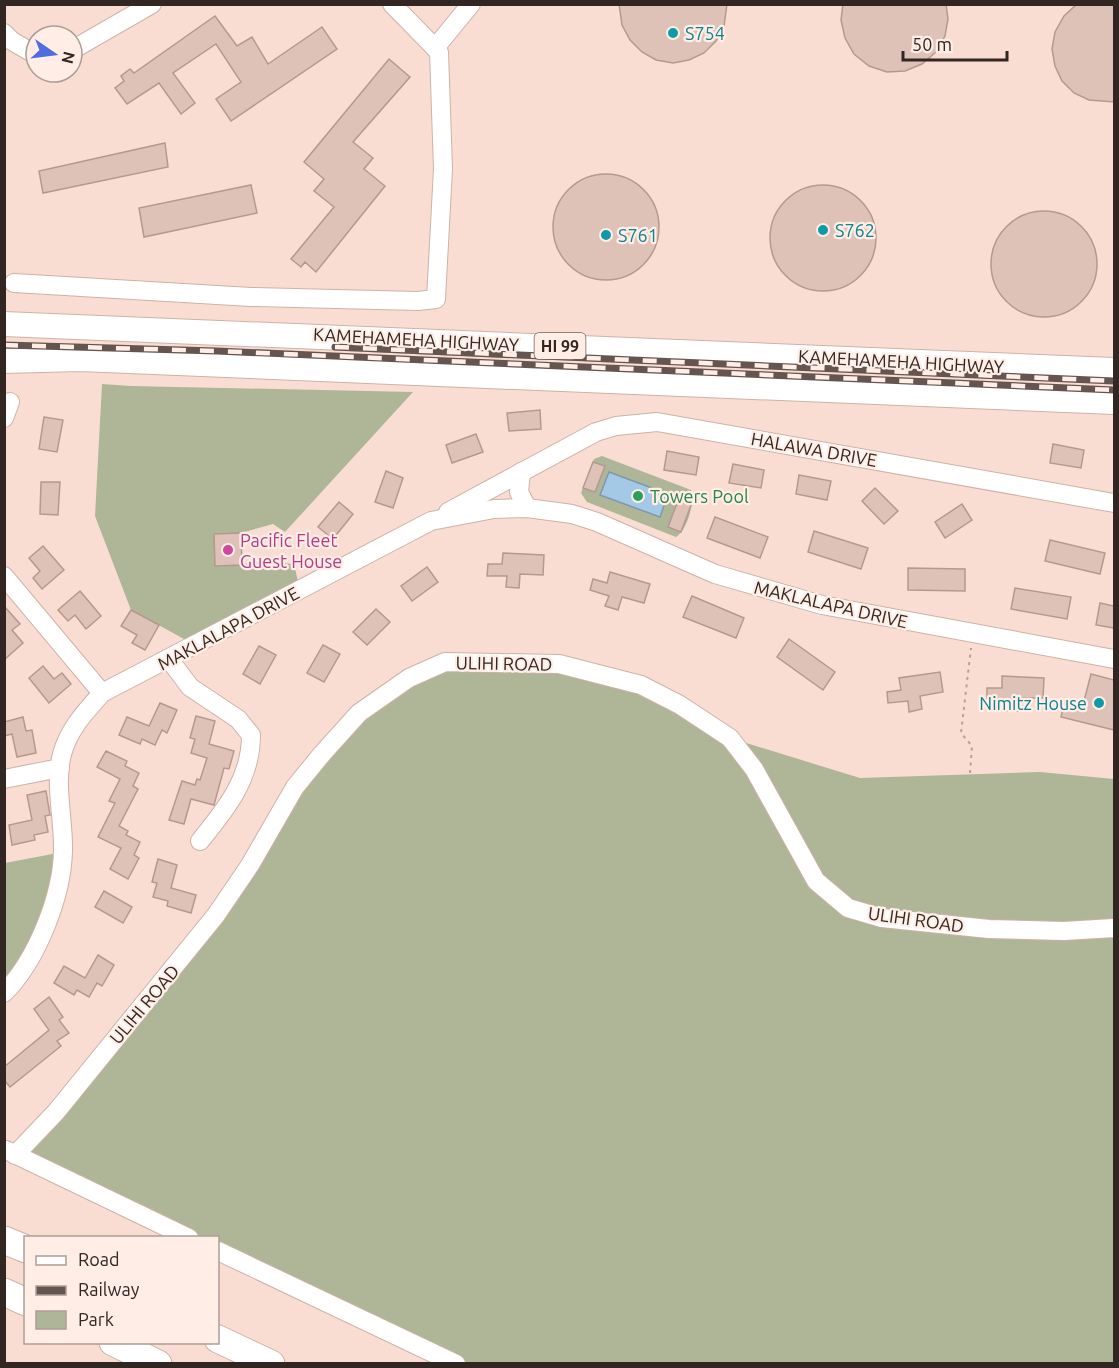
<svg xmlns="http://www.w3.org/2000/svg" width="1119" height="1368" font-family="Ubuntu,sans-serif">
<rect width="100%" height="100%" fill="#faddd2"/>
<g fill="#afb597">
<path d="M102 384 131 386 413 392 285 532 273 524 241 533 214 535 216 566 268 562 294 564 300 590 195 645 131 610 95 516Z"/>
<path d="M602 456 691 490C695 503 687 530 676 537L587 502 581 493 594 459Z"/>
<path d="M445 662 604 676 730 738 860 778 1040 772 1114 779V1363H456L218 1251V1238L189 1237 15 1155 148 1001 295 787 359 713Z"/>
<path d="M63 852 62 875 5 993V863Z"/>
</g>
<path fill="#a3c9e7" stroke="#8198ac" stroke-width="1.5" d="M609 472 668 494 660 517 600 495Z"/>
<g fill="#dfc2b7" stroke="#b5998f" stroke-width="1.5">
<path d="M619 4H727L724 26 716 41 704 53 689 60 673 63 656 60 642 52 630 40 622 25Z"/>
<path d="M843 4H946L948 19 945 36 936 52 922 64 905 71 887 72 869 66 854 54 845 38 841 20Z"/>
<path d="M1077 4H1114V102L1089 100 1074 93 1062 81 1055 66 1052 49 1055 32 1064 16Z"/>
<path d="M215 16 237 46 252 37 268 64 322 27 337 49 231 121 216 99 241 82 216 44 173 73 195 103 181 114 159 83 127 104 115 88 124 81 121 76 130 69 134 73Z"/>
<path d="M389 59 410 77 353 142 373 158 364 169 385 186 316 272 305 262 301 267 291 259 334 207 314 191 324 179 304 162Z"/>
<path d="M165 143 168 167 43 193 39 171Z"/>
<circle cx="606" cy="227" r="53"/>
<circle cx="823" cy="238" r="53"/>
<path d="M251 185 257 213 144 237 139 208Z"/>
<circle cx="1044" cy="264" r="53"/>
<path d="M540 410 541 429 509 431 507 413Z"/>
<path d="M44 417 63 420 57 452 39 449Z"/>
<path d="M476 434 483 452 452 463 446 445Z"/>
<path d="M1053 444 1084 450 1081 468 1050 463Z"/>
<path d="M667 451 699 457 696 475 664 470Z"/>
<path d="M593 462 605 466 595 492 583 488Z"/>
<path d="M733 464 764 470 761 488 729 483Z"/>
<path d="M386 471 403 478 393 508 375 502Z"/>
<path d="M799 475 831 481 827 500 796 494Z"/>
<path d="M41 482H60L58 515 40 514Z"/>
<path d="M875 488 898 511 884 524 862 501Z"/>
<path d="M680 495 693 500 681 532 668 527Z"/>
<path d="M339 502 353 514 333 539 318 527Z"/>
<path d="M962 504 972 520 945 538 935 522Z"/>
<path d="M715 517 768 537 760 558 707 538Z"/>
<path d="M814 531 868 548 861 569 808 552Z"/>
<path d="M241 533 242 565 215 566 214 534Z"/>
<path d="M1050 540 1105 553 1100 574 1045 561Z"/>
<path d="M43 546 64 570 42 589 33 578 40 571 29 558Z"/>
<path d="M503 553 544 555 543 575 520 574 519 588 506 587 507 576H487L488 564H502Z"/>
<path d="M427 567 438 582 412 601 401 586Z"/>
<path d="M908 568 965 569V591L908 590Z"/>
<path d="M610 572 650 584 644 603 622 597 618 610 605 606 609 596 590 590 593 579 607 583Z"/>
<path d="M1015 588 1071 597 1067 619 1011 609Z"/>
<path d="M80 591 101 616 86 629 75 615 68 621 58 610Z"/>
<path d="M692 596 744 618 736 638 683 617Z"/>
<path d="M1100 603 1114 606V628L1096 625Z"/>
<path d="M4 606 20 624 12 630 23 643 4 660Z"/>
<path d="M376 609 390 622 367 645 353 632Z"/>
<path d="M131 610 159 625 145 650 132 643 137 635 121 626Z"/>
<path d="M789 639 835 672 823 690 777 657Z"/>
<path d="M323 645 340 654 324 682 307 673Z"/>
<path d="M259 646 276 655 260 684 243 674Z"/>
<path d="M43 666 54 679 62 673 71 684 49 703 29 678Z"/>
<path d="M940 672 943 692 920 696 922 709 909 712 908 701 888 703 887 692 901 690 899 678Z"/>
<path d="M1091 674 1114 680V730L1061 717 1065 701 1083 705Z"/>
<path d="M1002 676 1044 678 1043 698H1020V711H1006L1007 700 987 699V688H1002Z"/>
<path d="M160 703 177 710 167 733 162 730 155 745 142 739 140 744 119 735 127 717 149 726Z"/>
<path d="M196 716 215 721 209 744 234 751 229 769 224 768 214 805 191 799 184 824 169 820 182 781 195 785 197 779 200 780 207 758 191 753 195 739 190 738Z"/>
<path d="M23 717 26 731 32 730 36 753 17 757 12 734 4 736V722Z"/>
<path d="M106 751 127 761 125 766 139 773 133 786 138 789 119 826 128 831 126 835 140 842 134 855 139 858 128 879 110 869 121 848 98 837 115 803 109 801 120 779 97 767Z"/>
<path d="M46 791 50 815 45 816 48 832 34 835 35 840 12 845 9 825 32 820 27 795Z"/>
<path d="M158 859 177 865 171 888 196 895 191 913 167 906 168 901 153 897 157 883 152 882Z"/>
<path d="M104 891 132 907 123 923 95 907Z"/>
<path d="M98 955 114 965 102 986 97 983 89 997 77 990 74 995 54 983 64 966 85 978Z"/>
<path d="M49 997 63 1017 59 1020 69 1033 57 1041 61 1046 10 1087 4 1080V1067L49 1030 34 1009Z"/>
</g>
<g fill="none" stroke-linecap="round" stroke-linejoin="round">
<defs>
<g id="minor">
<path d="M4 33 12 41 36 55"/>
<path d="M435 48 471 4"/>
<path d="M72 50 152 4"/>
<path d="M14 283 251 297 418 301 436 299 443 169 439 52 392 4"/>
<path d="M4 418 10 402"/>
<path d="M521 472 519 492 527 508"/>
<path d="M448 512 596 432 616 426 657 422 1114 503"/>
<path d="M4 576 102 693"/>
<path d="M169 659 190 687 238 719 251 735C251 779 226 809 200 841"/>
<path d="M4 779 60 768"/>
<path d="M4 993C37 960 62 896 63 851 64 820 54 785 62 754 69 729 85 712 102 693L431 521 494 509 527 508 572 514 597 522 715 574 822 605 1114 659"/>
<path d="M6 1150 189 1238"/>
<path d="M15 1155 56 1112 216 915 250 865 295 787 322 754 359 713 409 678 445 662 559 664 641 685 680 705 730 738 754 769 816 881 848 908 882 918 989 929 1064 931 1114 928"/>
<path d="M218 1251 456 1364"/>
</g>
<g id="major">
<path d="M4 324 1114 370"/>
<path d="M4 361 80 359 1114 402"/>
</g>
<g id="highway">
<path d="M4 1240 26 1249"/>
<path d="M4 1292 26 1302"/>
<path d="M218 1339 271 1364"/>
<path d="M113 1342 158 1364"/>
</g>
</defs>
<use href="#minor" stroke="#ceb2a7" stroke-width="20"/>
<use href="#major" stroke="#ceb2a7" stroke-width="26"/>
<use href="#highway" stroke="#ceb2a7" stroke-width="29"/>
<path stroke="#b7a097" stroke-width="2" stroke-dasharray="3 4.5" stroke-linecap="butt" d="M970 773 972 746 961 733 971 648"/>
<use href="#minor" stroke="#fff" stroke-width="18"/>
<use href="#major" stroke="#fff" stroke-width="24"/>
<use href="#highway" stroke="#fff" stroke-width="27"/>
<defs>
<g id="rail">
<path d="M4 345 217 351 1114 390"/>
<path d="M335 347 1114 381"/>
</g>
</defs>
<use href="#rail" stroke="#655550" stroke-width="7"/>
<use href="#rail" stroke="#ffede6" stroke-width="4.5" stroke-dasharray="14" stroke-linecap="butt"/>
</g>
<g fill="#0f9aa8" stroke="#ffede6" stroke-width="2">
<circle cx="673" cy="33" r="6"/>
<circle cx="823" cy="230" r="6"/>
<circle cx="606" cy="235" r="6"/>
<circle cx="1099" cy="703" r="6"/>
</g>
<circle fill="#2e9e5b" stroke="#ffede6" stroke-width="2" cx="638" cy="496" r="6"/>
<circle fill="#d1479c" stroke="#ffede6" stroke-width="2" cx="228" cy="550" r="6"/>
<g text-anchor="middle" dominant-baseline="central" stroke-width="4.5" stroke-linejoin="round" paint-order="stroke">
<rect fill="#ffede6" stroke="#6f625d" stroke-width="1.5" x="534.5" y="333" width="51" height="26" rx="4.5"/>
<g font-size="16" font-weight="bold" fill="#312622">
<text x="560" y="346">HI 99</text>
</g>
<g font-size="18" fill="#0d838f" stroke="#ffede6" text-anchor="start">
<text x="685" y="33">S754</text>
<text x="835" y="230">S762</text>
<text x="618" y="235">S761</text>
<text x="1087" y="703" text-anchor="end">Nimitz House</text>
</g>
<g font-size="18" fill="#312622" stroke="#ffede6">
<text transform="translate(416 339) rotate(3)">KAMEHAMEHA HIGHWAY</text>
<text transform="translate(901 361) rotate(3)">KAMEHAMEHA HIGHWAY</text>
<text transform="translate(814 449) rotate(10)">HALAWA DRIVE</text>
<text transform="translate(831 604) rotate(13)">MAKLALAPA DRIVE</text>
<text transform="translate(228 628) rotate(-28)">MAKLALAPA DRIVE</text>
<text transform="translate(504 663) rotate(1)">ULIHI ROAD</text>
<text transform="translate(916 919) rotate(8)">ULIHI ROAD</text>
<text transform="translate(144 1004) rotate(-50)">ULIHI ROAD</text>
</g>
<g font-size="18" fill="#27864d" stroke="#ffede6" text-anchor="start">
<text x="650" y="496">Towers Pool</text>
</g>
<g font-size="18" fill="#b23c85" stroke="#ffede6" text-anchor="start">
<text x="240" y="540">Pacific Fleet<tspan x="240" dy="21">Guest House</tspan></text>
</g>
</g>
<rect width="1119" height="1368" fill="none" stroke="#312622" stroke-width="12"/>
<rect x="24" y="1236" width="195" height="108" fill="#ffede6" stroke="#ad9d98" stroke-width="1.5"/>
<rect x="36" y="1256" width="30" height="9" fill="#ffffff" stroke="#ad9d98" stroke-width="1.5"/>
<text x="78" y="1266" font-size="18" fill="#312622">Road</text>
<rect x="36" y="1286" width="30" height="9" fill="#655550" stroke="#ad9d98" stroke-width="1.5"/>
<text x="78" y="1296" font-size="18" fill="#312622">Railway</text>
<rect x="36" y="1311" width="30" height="18" fill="#afb597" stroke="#ad9d98" stroke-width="1.5"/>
<text x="78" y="1326" font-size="18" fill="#312622">Park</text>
<g transform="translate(54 54) rotate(104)"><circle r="28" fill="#ffede6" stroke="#ad9d98" stroke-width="1.5"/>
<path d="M0-4.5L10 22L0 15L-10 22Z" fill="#4d6de1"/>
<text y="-9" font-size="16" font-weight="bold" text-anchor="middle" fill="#312622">N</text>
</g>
<path d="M903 51v9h104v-9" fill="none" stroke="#312622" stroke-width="3"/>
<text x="912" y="51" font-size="18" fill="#312622" stroke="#ffede6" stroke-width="4.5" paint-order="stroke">50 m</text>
</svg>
